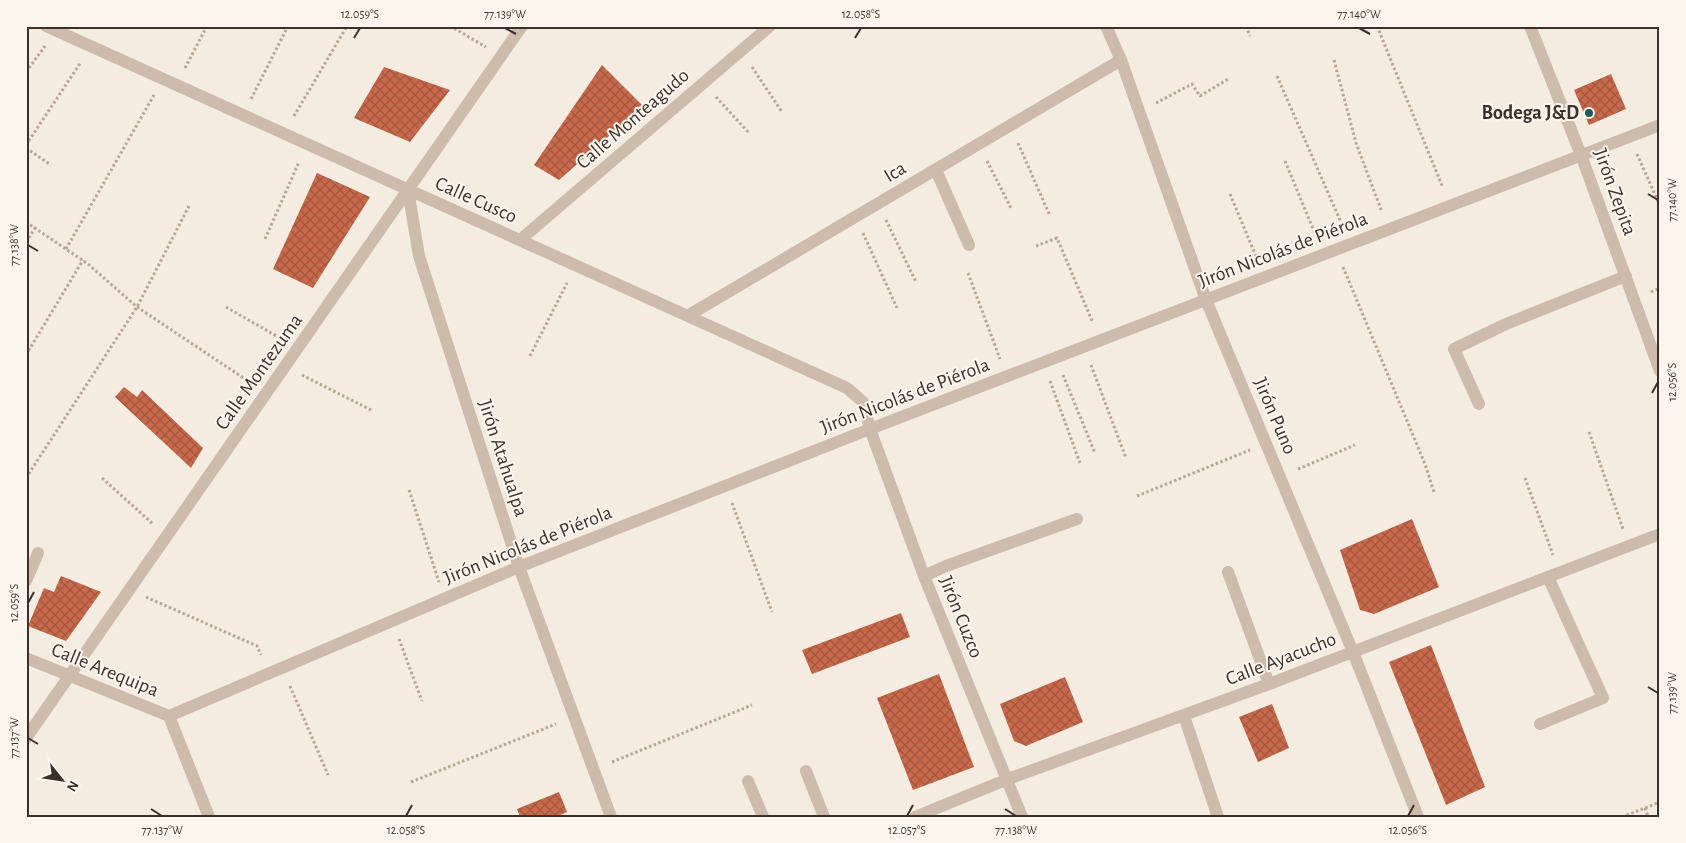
<svg xmlns="http://www.w3.org/2000/svg" width="1686" height="843" font-family="'Alegreya Sans',sans-serif">
<defs>
<pattern id="building-cross-hatch" width="8" height="8" patternUnits="userSpaceOnUse" patternTransform="scale(1.25)"><rect width="8" height="8" fill="#c8694b"/><path d="M0 0l8 8M0 8l8-8" fill="none" stroke="#a4573f"/></pattern>
</defs>
<rect width="100%" height="100%" fill="#f4ebe1"/>
<g fill="url(#building-cross-hatch)">
<path d="M602 65 643 106 559 180 534 165Z"/>
<path d="M384 67 450 90 410 142 354 118Z"/>
<path d="M1611 74 1626 109 1589 125 1574 90Z"/>
<path d="M317 173 370 197 313 288 273 269Z"/>
<path d="M124 387 137 397 142 390 203 448 191 468 115 397Z"/>
<path d="M1412 519 1439 587 1374 614 1360 610 1340 550Z"/>
<path d="M61 576 101 592 66 641 28 626 44 588 54 592Z"/>
<path d="M901 613 910 637 812 674 802 650Z"/>
<path d="M1431 645 1485 787 1446 805 1389 662Z"/>
<path d="M939 674 974 767 913 790 877 698Z"/>
<path d="M1065 677 1083 722 1026 746 1014 741 1000 704Z"/>
<path d="M1272 704 1289 748 1258 762 1239 717Z"/>
<path d="M559 792 567 812 556 817H520L517 809Z"/>
</g>
<g fill="none" stroke-linecap="round" stroke-linejoin="round">
<g stroke="#b9a596" stroke-width="3" stroke-dasharray="2.5 2.5" stroke-linecap="butt">
<path d="M450 26 486 47"/>
<path d="M1246 26 1250 36"/>
<path d="M1377 26 1443 188"/>
<path d="M1334 60 1356 143 1382 212"/>
<path d="M752 67 782 112"/>
<path d="M185 68 207 26"/>
<path d="M26 72 45 46"/>
<path d="M1277 76 1343 227"/>
<path d="M716 97 749 133"/>
<path d="M251 99 288 26"/>
<path d="M1156 103 1192 84 1200 96 1230 78"/>
<path d="M294 116 347 26"/>
<path d="M1018 143 1050 216"/>
<path d="M26 145 81 62"/>
<path d="M26 148 51 165"/>
<path d="M1637 154 1660 206"/>
<path d="M987 161 1012 210"/>
<path d="M1285 161 1316 236"/>
<path d="M1230 194 1258 261"/>
<path d="M886 220 916 282"/>
<path d="M26 222 88 264 137 307 251 383"/>
<path d="M863 233 897 308"/>
<path d="M265 239 299 162"/>
<path d="M26 242 35 228"/>
<path d="M1036 246 1057 238 1093 323"/>
<path d="M66 249 154 95"/>
<path d="M1343 267 1425 464 1434 492"/>
<path d="M968 273 1000 359"/>
<path d="M1651 292 1660 288"/>
<path d="M226 307 280 338"/>
<path d="M26 355 83 260"/>
<path d="M530 356 567 283"/>
<path d="M1091 365 1126 458"/>
<path d="M302 375 373 411"/>
<path d="M1063 375 1095 453"/>
<path d="M1050 381 1080 463"/>
<path d="M1589 432 1623 529"/>
<path d="M1298 469 1355 445"/>
<path d="M26 478 137 307 189 206"/>
<path d="M102 478 153 524"/>
<path d="M1525 478 1553 555"/>
<path d="M409 490 439 582"/>
<path d="M1137 496 1250 450"/>
<path d="M732 503 772 612"/>
<path d="M146 597 257 646 261 655"/>
<path d="M399 639 422 701"/>
<path d="M290 686 328 775"/>
<path d="M612 762 752 705"/>
<path d="M411 782 556 724"/>
<path d="M1645 808 1648 817"/>
<path d="M1622 817 1660 802"/>
</g>
<g stroke="#cdbbac" stroke-width="12">
<path d="M936 170 969 245"/>
<path d="M1479 404 1454 349 1506 324 1626 276"/>
<path d="M1228 572 1269 684"/>
<path d="M26 581 38 553"/>
<path d="M1184 716 1218 817"/>
<path d="M1540 724 1603 698 1548 577"/>
<path d="M806 771 824 817"/>
<path d="M748 781 763 817"/>
</g>
<g stroke="#cdbbac" stroke-width="12">
<path d="M46 26 847 388 863 402 870 429 924 576 1022 817"/>
<path d="M1106 26 1121 60 1206 300 1353 652 1418 817"/>
<path d="M1530 26 1581 155 1660 371"/>
<path d="M408 190 419 256 519 567 611 817"/>
<path d="M520 240 770 26"/>
<path d="M689 315 1121 60"/>
<path d="M924 576 946 566 1077 519"/>
<path d="M26 658 169 716"/>
<path d="M169 716 519 567 870 429 1660 125"/>
<path d="M169 716 209 817"/>
<path d="M26 738 522 26"/>
<path d="M915 817 1008 779 1269 684 1660 534"/>
</g>
</g>
<path fill="none" stroke="#3b302b" stroke-width="2" d="M505 28 516 34M1359 28 1370 34M354 38 360 28M855 38 861 28M1648 194 1658 200M28 245 38 251M1652 393 1658 382M28 603 34 592M1648 687 1658 693M28 738 38 744M151 809 162 816M1005 809 1016 816M406 816 412 805M907 816 913 805M1408 816 1414 805"/>
<circle fill="#1f5a5e" stroke="#fbf5ee" stroke-width="2" cx="1589" cy="113" r="5"/>
<g text-anchor="middle" dominant-baseline="central" stroke-width="4" stroke-linejoin="round" paint-order="stroke">
<g font-size="20" font-weight="bold" fill="#3b302b" stroke="#fbf5ee" text-anchor="end">
<text x="1579" y="113">Bodega J&amp;D</text>
</g>
<g font-size="20" fill="#3b302b" stroke="#fbf5ee">
<text transform="translate(633 119) rotate(-41)">Calle Monteagudo</text>
<text transform="translate(895 172) rotate(-31)">Ica</text>
<text transform="translate(1615 192) rotate(70)">Jirón Zepita</text>
<text transform="translate(476 200) rotate(24)">Calle Cusco</text>
<text transform="translate(1283 250) rotate(-21)">Jirón Nicolás de Piérola</text>
<text transform="translate(259 372) rotate(-55)">Calle Montezuma</text>
<text transform="translate(905 396) rotate(-21)">Jirón Nicolás de Piérola</text>
<text transform="translate(1275 416) rotate(67)">Jirón Puno</text>
<text transform="translate(503 458) rotate(72)">Jirón Atahualpa</text>
<text transform="translate(528 545) rotate(-22)">Jirón Nicolás de Piérola</text>
<text transform="translate(961 617) rotate(68)">Jirón Cuzco</text>
<text transform="translate(1281 659) rotate(-21)">Calle Ayacucho</text>
<text transform="translate(105 670) rotate(22)">Calle Arequipa</text>
</g>
</g>
<rect width="1686" height="843" fill="none" stroke="#fbf5ee" stroke-width="55"/>
<g transform="translate(62 780) rotate(120)" stroke="#fbf5ee" stroke-width="4" paint-order="stroke">
<path d="M0-4L9 19L0 12L-9 19Z" fill="#3b302b"/>
<text y="-8" font-size="14" font-weight="bold" text-anchor="middle" fill="#3b302b">N</text>
</g>
<rect x="28" y="28" width="1630" height="788" fill="none" stroke="#3b302b" stroke-width="2"/>
<g font-size="12" text-anchor="middle" fill="#3b302b">
<text x="360" y="18">12.059°S</text>
<text x="505" y="18">77.139°W</text>
<text x="861" y="18">12.058°S</text>
<text x="1359" y="18">77.140°W</text>
<text transform="translate(1672 200) rotate(-90)" y="4">77.140°W</text>
<text transform="translate(14 245) rotate(-90)" y="4">77.138°W</text>
<text transform="translate(1672 382) rotate(-90)" y="4">12.056°S</text>
<text transform="translate(14 603) rotate(-90)" y="4">12.059°S</text>
<text transform="translate(1672 693) rotate(-90)" y="4">77.139°W</text>
<text transform="translate(14 738) rotate(-90)" y="4">77.137°W</text>
<text x="162" y="834">77.137°W</text>
<text x="406" y="834">12.058°S</text>
<text x="907" y="834">12.057°S</text>
<text x="1016" y="834">77.138°W</text>
<text x="1408" y="834">12.056°S</text>
</g>
</svg>
